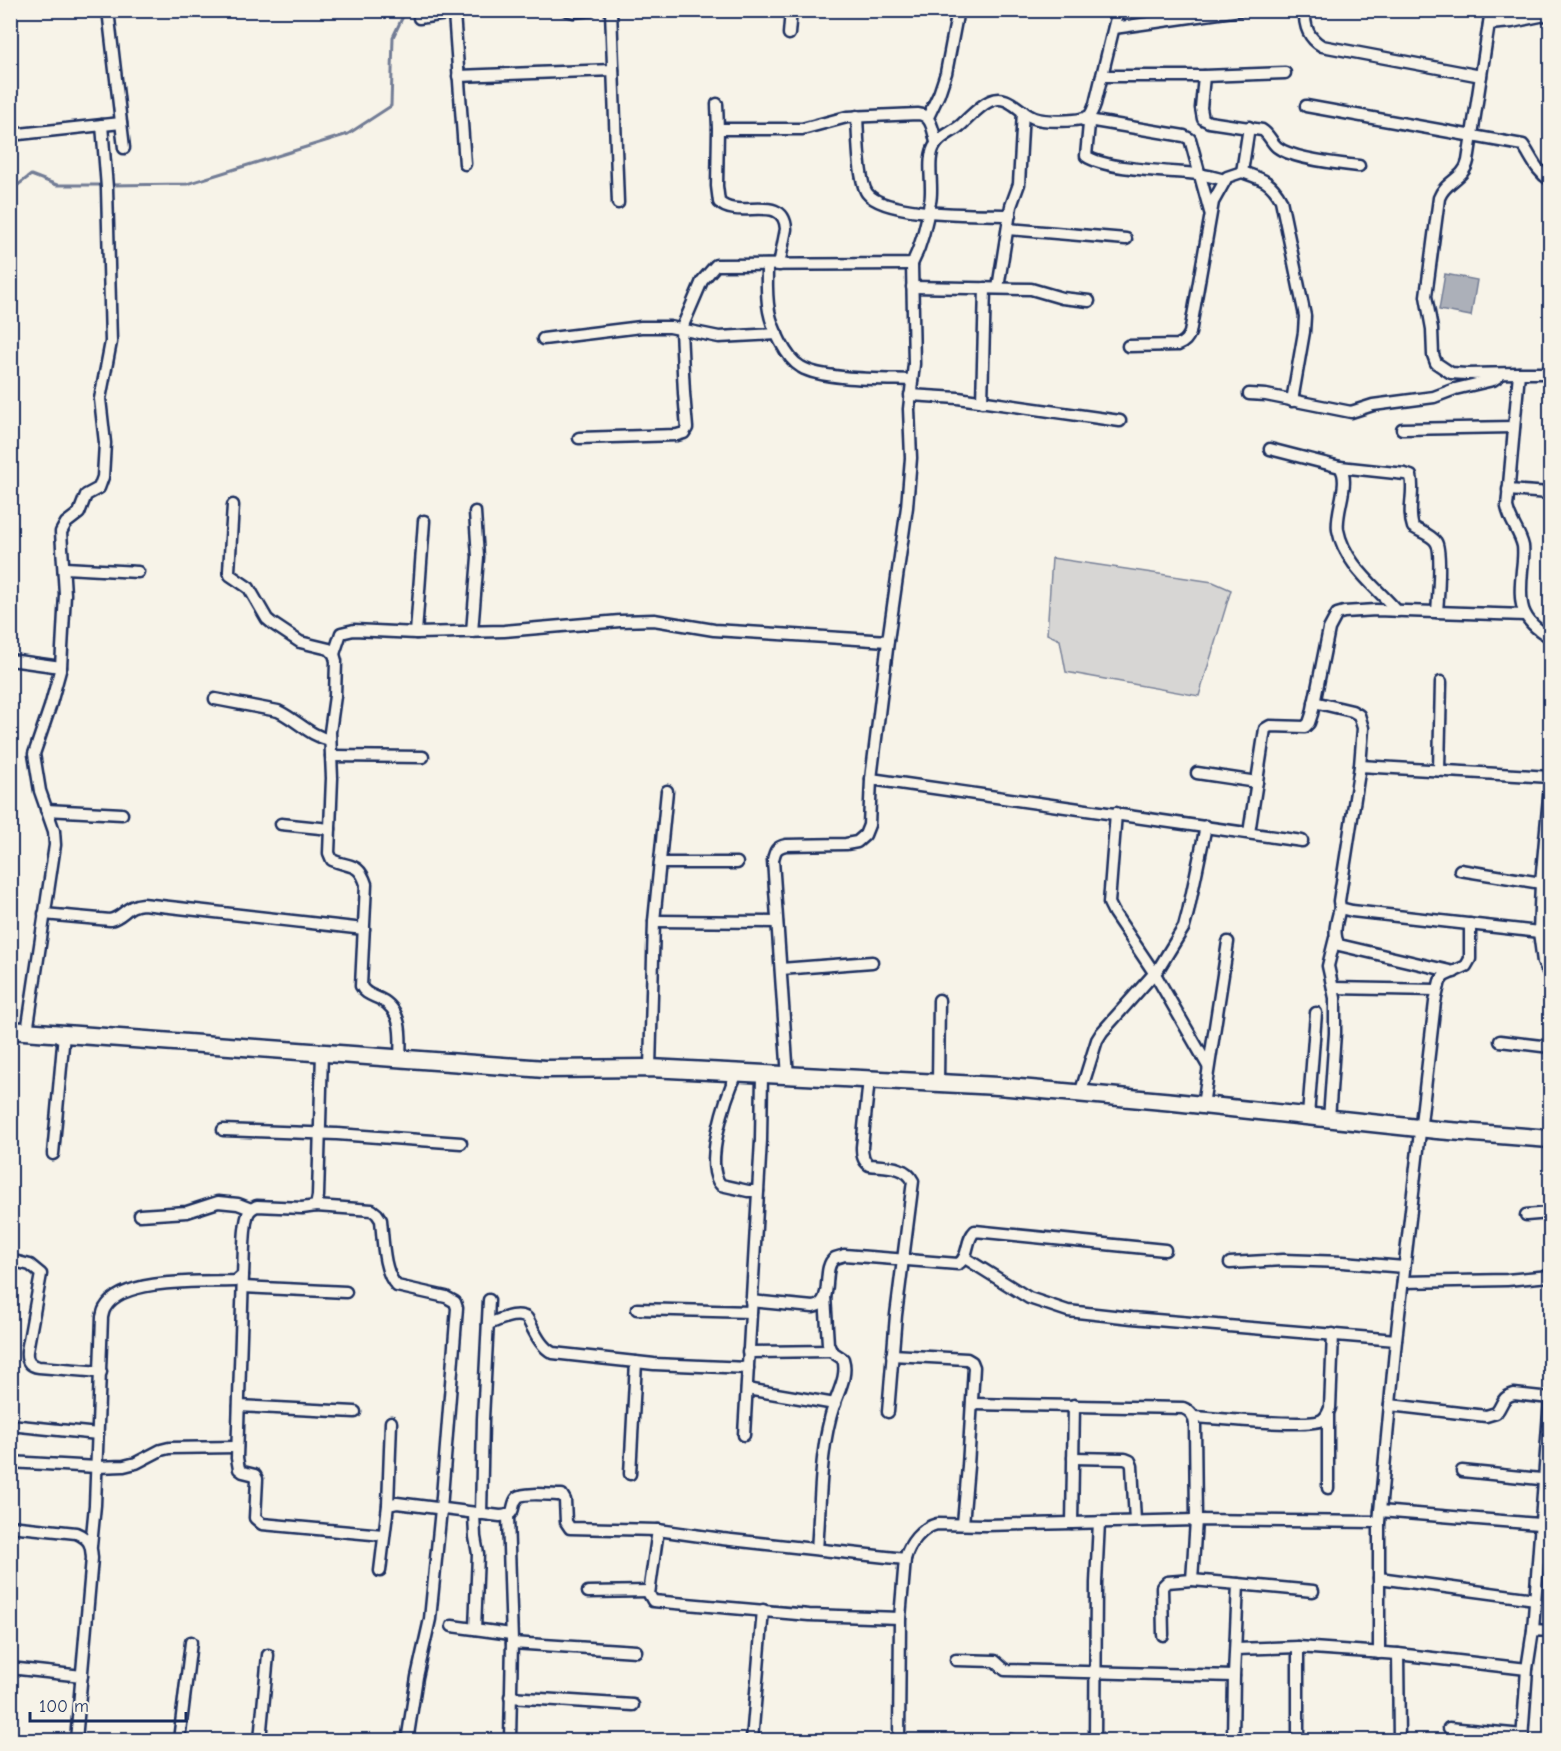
<svg xmlns="http://www.w3.org/2000/svg" width="1561" height="1751" font-family="'Comic Neue',sans-serif">
<rect width="100%" height="100%" fill="#f7f3e8"/>
<filter id="ink" filterUnits="userSpaceOnUse"><feTurbulence type="fractalNoise" baseFrequency=".0167" numOctaves="2"/><feDisplacementMap in="SourceGraphic" scale="12" xChannelSelector="R" yChannelSelector="G"/><feConvolveMatrix kernelMatrix="1 2 1 2 8 2 1 2 1" color-interpolation-filters="sRGB"/></filter>
<g filter="url(#ink)">
<path fill="#d7d6d4" stroke="#798299" stroke-width="1.5" d="M1052 558 1213 582 1231 590 1199 696 1066 672 1060 640 1047 634Z"/>
<path fill="#acb0b9" stroke="#727c95" stroke-width="1.5" d="M1445 274 1477 280 1471 316 1439 310Z"/>
<g fill="none" stroke-linecap="round" stroke-linejoin="round">
<g stroke="#727c95" stroke-width="3">
<path d="M110 185 187 184 348 134 391 106 393 37 406 10"/>
<path d="M10 191 31 175 57 185H103"/>
</g>
<defs>
<g id="street">
<path d="M108 10 124 148"/>
<path d="M567 10 574 12 591 10"/>
<path d="M611 10 618 203"/>
<path d="M1305 10C1304 26 1308 38 1322 46L1481 76"/>
<path d="M1491 10 1468 161C1464 179 1445 181 1439 198L1426 296 1432 329 1433 355 1436 363 1451 373 1466 374 1519 373"/>
<path d="M454 13 465 164"/>
<path d="M419 18 474 10"/>
<path d="M1489 24 1512 22 1550 14"/>
<path d="M1114 28 1240 10"/>
<path d="M789 34 791 10"/>
<path d="M458 76 613 70"/>
<path d="M1102 76H1204L1285 73"/>
<path d="M1204 76 1201 108 1203 119 1209 122 1262 130C1269 134 1271 142 1277 147 1292 159 1340 164 1359 166"/>
<path d="M717 104 718 129 717 186 719 202C737 221 784 192 786 229L779 265"/>
<path d="M1306 106 1517 144 1523 145C1532 158 1536 171 1550 180"/>
<path d="M857 116C858 133 858 180 867 193 885 217 981 214 1010 215"/>
<path d="M928 117 939 94 946 73 958 10"/>
<path d="M1082 119 1184 136 1190 139 1210 212"/>
<path d="M1082 119 1089 124 1086 156C1106 170 1170 171 1197 174 1207 175 1216 178 1225 180"/>
<path d="M718 129H802L847 117 918 114C932 115 933 131 936 142"/>
<path d="M10 135 121 123"/>
<path d="M1242 172C1262 179 1271 181 1281 200L1305 316 1304 332 1292 401"/>
<path d="M1008 229 1126 239"/>
<path d="M767 265C767 280 766 296 769 311 772 327 786 359 801 367 822 380 885 379 912 380"/>
<path d="M912 287 1031 289 1062 298 1089 301"/>
<path d="M998 288 1011 206 1019 184 1023 111"/>
<path d="M543 339 641 327H670L719 337 777 334"/>
<path d="M1128 346 1178 345C1185 342 1187 339 1190 333L1213 202 1227 177 1242 172 1249 127"/>
<path d="M1550 373H1519L1507 507C1510 522 1520 532 1523 546 1524 554 1523 562 1522 570 1519 603 1519 620 1550 637"/>
<path d="M1249 394 1266 395 1351 412 1373 405 1434 397 1455 389 1493 380 1499 376"/>
<path d="M910 395 958 398 1120 421"/>
<path d="M982 402 985 288"/>
<path d="M1402 429 1514 427"/>
<path d="M579 438 677 435 684 433 687 428 684 393 681 330 702 281 716 265 912 264C921 246 927 222 930 202 934 186 925 158 936 144 942 135 953 132 961 125 970 117 979 106 990 101 1009 93 1018 112 1034 118 1044 122 1080 122 1089 116 1092 113 1094 107 1095 104L1118 10"/>
<path d="M1270 449 1340 467C1351 482 1335 511 1338 530 1344 563 1376 587 1397 611"/>
<path d="M1340 467 1405 474 1411 476C1415 493 1407 510 1413 527 1419 531 1432 535 1436 542 1442 550 1438 599 1437 612"/>
<path d="M1508 490 1550 493"/>
<path d="M233 505 229 571 230 575 249 588 267 619 273 624 300 642 329 649 334 654 336 661 335 696 330 732 332 778 329 853 332 860C350 868 359 862 366 884L361 986C365 994 372 995 380 999 403 1010 401 1036 400 1058"/>
<path d="M65 568 138 572"/>
<path d="M472 632 478 557 475 512"/>
<path d="M416 633 424 521"/>
<path d="M334 654 341 633 354 630 416 633 504 631 620 621 654 620 714 630 888 641"/>
<path d="M10 660 61 667"/>
<path d="M215 699 278 711C297 720 310 736 330 740"/>
<path d="M1314 702 1352 711 1359 715 1363 728 1360 766 1339 901 1340 908 1352 911 1539 932"/>
<path d="M331 756 423 757"/>
<path d="M1360 766 1550 777"/>
<path d="M1439 770 1441 682"/>
<path d="M1197 773 1257 782"/>
<path d="M871 779 1302 841"/>
<path d="M1550 786 1541 883 1539 932 1543 962 1550 975"/>
<path d="M46 810 122 814"/>
<path d="M1116 813 1109 903 1114 913 1155 974 1208 1066"/>
<path d="M281 824 330 829"/>
<path d="M1249 833 1265 729 1270 726 1305 727 1309 723 1312 714 1329 629 1337 614 1344 612 1376 610 1525 615"/>
<path d="M660 863H737"/>
<path d="M1460 870 1541 883"/>
<path d="M1340 908C1337 921 1332 933 1339 945L1454 972"/>
<path d="M44 914 110 920C124 917 126 905 143 904L364 929"/>
<path d="M654 921 777 922"/>
<path d="M781 969 872 962"/>
<path d="M1333 988 1437 990"/>
<path d="M27 1032 55 845 54 831 40 791 34 754 50 707 61 667 65 594 61 532 66 523 79 513 86 495 99 488 103 477 105 443 100 399 111 342 107 188 102 125"/>
<path d="M1500 1041 1550 1047"/>
<path d="M650 1068 654 921 667 791"/>
<path d="M737 1073C727 1094 702 1166 721 1185L748 1191H758"/>
<path d="M788 1077 773 860C775 851 776 847 786 845L846 844 857 842 865 835 869 825 871 779 888 641 907 507 911 458 909 409 914 364 912 264"/>
<path d="M869 1079 862 1147C862 1155 863 1161 869 1165 886 1167 905 1165 913 1181L896 1315 888 1412"/>
<path d="M938 1083 939 1000"/>
<path d="M1080 1094 1097 1040 1102 1032 1159 968 1184 927 1188 912 1206 826"/>
<path d="M1203 1105 1228 942"/>
<path d="M1308 1116 1316 1013"/>
<path d="M1329 1119 1335 1033V998L1328 966 1335 938"/>
<path d="M223 1130 337 1134 461 1143"/>
<path d="M53 1154 64 1034"/>
<path d="M316 1206 372 1210 377 1214 381 1220C383 1239 383 1273 397 1286L446 1297 455 1302 457 1308 441 1509 430 1619 417 1677 408 1735"/>
<path d="M140 1215 187 1212 218 1202 238 1204 251 1209"/>
<path d="M1526 1215 1550 1213"/>
<path d="M965 1258 1029 1298 1068 1311 1132 1318 1396 1340"/>
<path d="M10 1260 30 1265 41 1274 27 1351C26 1361 30 1366 39 1367L101 1372"/>
<path d="M1230 1263 1283 1260 1343 1262 1404 1267"/>
<path d="M243 1275 237 1458 239 1469 243 1472 255 1475 257 1479 255 1518 262 1524 383 1535"/>
<path d="M1403 1282 1507 1280 1550 1276"/>
<path d="M243 1287 346 1292"/>
<path d="M751 1301 813 1307C836 1303 820 1268 835 1258 837 1257 843 1256 844 1255L958 1264C970 1257 965 1240 975 1231L1165 1250"/>
<path d="M637 1309 751 1312"/>
<path d="M488 1324C500 1320 516 1311 527 1318 534 1330 540 1347 553 1353L654 1364 748 1368"/>
<path d="M748 1352 831 1351"/>
<path d="M892 1355 967 1359 972 1362 974 1367 968 1466 963 1524"/>
<path d="M747 1389 835 1404"/>
<path d="M1390 1405 1486 1416 1496 1413C1504 1404 1500 1398 1514 1394L1550 1398"/>
<path d="M239 1406 355 1412"/>
<path d="M1194 1417C1215 1418 1309 1428 1322 1420 1327 1417 1328 1413 1330 1408L1333 1334"/>
<path d="M10 1425 98 1434"/>
<path d="M744 1435 761 1140 762 1074"/>
<path d="M1073 1458 1125 1459 1130 1461 1132 1466 1135 1521"/>
<path d="M10 1462 97 1467 124 1466 136 1463 161 1450 169 1448 237 1447"/>
<path d="M1462 1471 1550 1480"/>
<path d="M630 1474 636 1362"/>
<path d="M1328 1488V1415"/>
<path d="M388 1505 391 1422"/>
<path d="M1380 1511 1539 1524"/>
<path d="M474 1513 475 1537 478 1554 475 1629"/>
<path d="M481 1514 483 1419 489 1300"/>
<path d="M508 1516 512 1641 510 1740"/>
<path d="M1072 1523 1074 1405"/>
<path d="M10 1526 76 1533C90 1539 91 1544 92 1558L76 1740"/>
<path d="M658 1530 649 1594 653 1601 809 1615 900 1618"/>
<path d="M91 1546 95 1505 102 1317C103 1314 103 1311 105 1308 122 1277 205 1282 236 1281L243 1275C244 1261 243 1222 249 1212 252 1208 253 1208 257 1206L302 1208 316 1206 318 1196 322 1052"/>
<path d="M817 1549C821 1502 819 1450 834 1405 839 1390 848 1375 843 1359L831 1351 828 1344 825 1296"/>
<path d="M380 1571 388 1505 397 1503 500 1516C519 1515 509 1506 518 1497 524 1492 554 1495 562 1495L565 1500 566 1522 570 1528 658 1530 722 1539 905 1559"/>
<path d="M1379 1578 1535 1599"/>
<path d="M1238 1584 1313 1591"/>
<path d="M588 1592 649 1591"/>
<path d="M452 1626 511 1634"/>
<path d="M1533 1630 1550 1631"/>
<path d="M1163 1635 1162 1587 1167 1582 1192 1580"/>
<path d="M512 1643 636 1651"/>
<path d="M1236 1649 1298 1647 1398 1654 1527 1669"/>
<path d="M1379 1653V1522"/>
<path d="M1398 1654 1399 1740"/>
<path d="M956 1660 995 1661 1005 1670 1234 1676 1238 1584 1192 1580 1196 1520 1195 1424C1194 1416 1191 1411 1183 1408L972 1404"/>
<path d="M10 1668 82 1676"/>
<path d="M510 1697 633 1705"/>
<path d="M1449 1728 1523 1735"/>
<path d="M179 1740 191 1642"/>
<path d="M260 1740 268 1655"/>
<path d="M752 1740 763 1610"/>
<path d="M899 1740 900 1618 905 1559C909 1544 921 1528 937 1524L986 1525 1196 1520 1379 1522 1396 1340 1435 1002 1440 981 1444 976 1466 966 1470 959V924"/>
<path d="M1002 1740H1011"/>
<path d="M1095 1740 1096 1583 1099 1522"/>
<path d="M1233 1740 1234 1676"/>
<path d="M1298 1740V1647"/>
<path d="M1522 1740 1527 1669 1533 1630 1550 1398"/>
</g>
<path id="primary" d="M10 1030 545 1069 650 1068 998 1086 1174 1102 1437 1130 1550 1139"/>
</defs>
<use href="#street" stroke="#1b2f5e" stroke-width="15"/>
<use href="#primary" stroke="#1b2f5e" stroke-width="21"/>
<use href="#street" stroke="#f7f3e8" stroke-width="10"/>
<use href="#primary" stroke="#f7f3e8" stroke-width="16"/>
</g>
</g>
<rect width="1561" height="1751" fill="none" stroke="#f7f3e8" stroke-width="36"/>
<rect x="18" y="18" width="1525" height="1715" fill="none" stroke="#1b2f5e" stroke-width="2" filter="url(#ink)"/>
<path d="M30 1712v9h156v-9" fill="none" stroke="#1b2f5e" stroke-width="3"/>
<text x="39" y="1712" font-size="18" fill="#1b2f5e" stroke="#f7f3e8" stroke-width="4.5" paint-order="stroke">100 m</text>
</svg>
